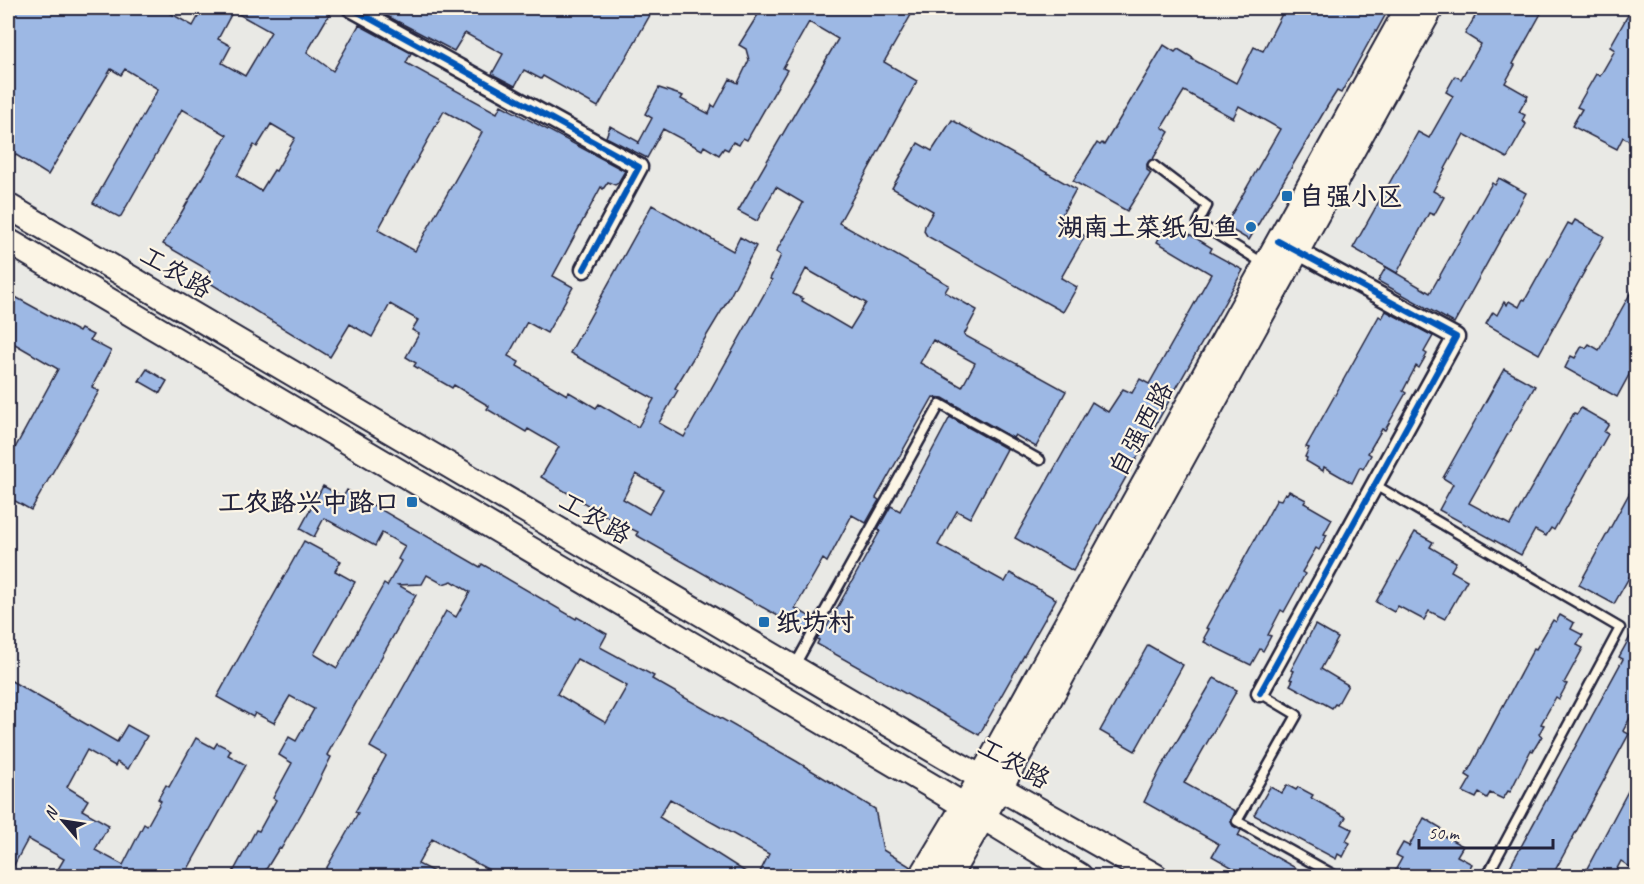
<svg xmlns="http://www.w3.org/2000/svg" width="1644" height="884" font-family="Caveat,'LXGW WenKai TC',sans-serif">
<rect width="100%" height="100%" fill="#e9e9e5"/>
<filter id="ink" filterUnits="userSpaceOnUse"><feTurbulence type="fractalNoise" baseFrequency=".0167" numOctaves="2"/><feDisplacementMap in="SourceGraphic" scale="12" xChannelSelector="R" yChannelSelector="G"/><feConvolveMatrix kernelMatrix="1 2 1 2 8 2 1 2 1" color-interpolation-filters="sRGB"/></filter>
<g filter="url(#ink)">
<g fill="#9db8e4" stroke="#22223b" stroke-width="1.5" fill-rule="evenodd">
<path d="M8 8H171L168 12 193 26 203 8H333L307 52 333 71 359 25 411 53 406 63 497 113 501 105 625 171 618 183 615 185 608 182 603 189 601 187 553 276 573 287 547 333 527 322 508 356 519 362 517 366 567 395 569 392 596 408 599 404 638 427 654 399 570 353 652 205 733 251 740 237 756 246 727 302 675 388 678 390 659 423 684 437 772 280 770 279 781 255 776 252 803 203 776 187 757 221 738 211 838 39 809 22 783 68 787 70 747 140 743 138 739 145 733 142 728 150 724 148 719 155 704 146 702 150 663 129 647 158 606 137 610 126 639 142 638 144 652 118 645 114 659 88 683 96 681 99 709 114 712 105 715 107 730 79 738 83 749 60 746 49 739 45 762 8H915L884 62 917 81 839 223 949 285 945 292 977 310 964 335 1066 391 1036 447 1015 435 1013 438 943 398 933 397 876 498 879 500 866 523 852 515 827 562 823 559 795 608 814 619 806 632 636 535 638 532 611 519 541 477 559 447 528 429 526 432 487 409 489 406 467 393 454 385 452 388 414 366 416 363 406 357 419 334 412 330 418 320 390 304 372 337 350 324 330 357 205 280 210 271 163 244 227 135 182 109 121 216 119 217 93 203 158 89 125 69 121 75 111 69 48 175 8 150ZM233 11 271 32 245 76 222 63 231 46 218 39ZM444 111 482 132 415 251 378 230ZM271 124 295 138 276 171 274 170 261 191 237 176 254 145 257 147ZM806 269 866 303 850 329 802 301 803 299 793 294ZM933 340 975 363 962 387 920 363ZM636 474 663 489 649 514 623 499Z"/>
<path d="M372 8H654L598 107 543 76 541 79 524 70 515 86 492 74 503 54 465 33 454 51Z"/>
<path d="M1285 8H1379L1387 12 1376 32 1375 31 1341 93 1337 91 1328 105 1249 240 1225 226 1280 129 1239 106 1233 118 1184 91 1162 127 1169 132 1153 159 1147 164V170L1151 173 1127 211 1073 181 1097 143 1100 145 1102 143 1104 145 1164 45 1175 52 1178 49 1193 58 1192 59 1236 83 1254 47 1263 51Z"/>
<path d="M1480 8H1544L1513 64 1515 65 1505 83 1528 96 1519 112 1525 115 1522 121 1526 124 1507 158 1464 134 1433 191 1444 197 1434 215 1429 213 1397 273 1353 248 1418 132 1429 138 1453 96 1446 92 1455 76 1461 79 1481 44 1465 34Z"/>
<path d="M1632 8H1636V145L1623 137 1617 149 1572 126 1582 109 1577 107 1596 74 1600 76 1615 50 1610 47Z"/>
<path d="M952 120 1076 189 1059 220 1085 236 1061 278 1077 287 1063 312 927 236 924 231 925 226 933 211 892 188 918 143 932 151Z"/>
<path d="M1499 178 1526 193 1454 323 1378 281 1386 267 1430 293 1492 183 1495 185Z"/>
<path d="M1575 220 1604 236 1539 354 1486 324 1493 312 1497 315 1504 302 1507 305 1509 301 1519 307 1523 299 1525 300 1568 223 1572 225Z"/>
<path d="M1168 221 1212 248 1210 252 1243 270 1073 571 1015 538 1092 402 1108 412 1123 389 1132 393 1140 379 1149 384 1211 274 1157 242Z"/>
<path d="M1636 283V362L1617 397 1565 368 1571 356 1575 358 1582 346 1586 348 1589 344 1599 350Z"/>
<path d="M8 293 79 332 81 329 93 335 90 340 111 351 92 387 99 391 31 510 8 497V461L58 369 8 340Z"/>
<path d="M1386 311 1433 336 1424 352 1427 354 1419 368 1416 366 1403 391 1406 393 1385 430 1382 429 1368 453 1371 455 1363 469 1360 467 1352 483 1324 467 1323 471 1306 461 1307 458 1305 457 1309 448 1306 447 1379 316 1382 318Z"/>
<path d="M147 369 167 381 160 393 139 381Z"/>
<path d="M1504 369 1535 386 1469 503 1510 525 1574 413 1577 414 1581 408 1609 424 1604 432 1608 434 1554 530 1551 528 1546 536 1535 530 1521 555 1439 510 1453 484 1443 478Z"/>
<path d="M950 417 1007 449 970 518 957 511 938 545 1005 582 1010 573 1056 599 979 735 817 644 819 640 817 639 825 625 827 626 880 531 878 529 891 506 900 511Z"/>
<path d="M1636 481V565L1614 604 1579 585Z"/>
<path d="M323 486 343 497 347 490 480 567 482 564 576 619 577 617 607 634 600 647 654 676 652 679 796 761 875 809 883 850 911 867 905 876H758L769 854 670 799 659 817 752 876H500L432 839 418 864 442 876H322L358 813 355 812 386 756 370 747 446 611 456 617 470 592 452 581 443 584 427 575 422 584 398 585 416 595 327 755 331 757 312 795 281 849 279 848 262 876H231L256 830 259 831 276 800 273 798 292 763 279 755 289 737 296 741 314 709 290 696 274 723 255 713 253 717 217 697 304 541 341 561 335 571 355 582 314 654 337 668 384 584 387 586 401 561 398 559 405 546 382 533 375 546 324 518 314 537 300 529ZM577 659 627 686 606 723 557 694Z"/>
<path d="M1289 491 1306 500 1304 503 1332 519 1324 534 1327 535 1319 550 1316 548 1302 572 1305 574 1284 612 1281 610 1268 635 1271 636 1263 651 1260 649 1251 665 1204 642 1206 639 1204 638 1209 629 1206 628 1277 499 1281 500 1285 493 1287 494Z"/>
<path d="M1415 532 1433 542 1430 547 1456 562 1451 571 1467 580 1445 619 1429 611 1424 620 1398 606 1394 612 1376 602Z"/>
<path d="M1560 615 1574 623 1571 629 1583 635 1577 645 1583 648 1564 683 1567 684 1559 699 1556 697 1541 724 1544 725 1539 734 1542 736 1533 751 1531 750 1510 792 1508 791 1503 799 1490 793 1487 798 1479 793 1476 798 1463 792 1471 778 1466 775 1534 648 1536 649 1553 620 1556 622Z"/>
<path d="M1315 625 1338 638 1321 669 1348 685 1337 705 1335 704 1332 708 1290 685 1293 680 1290 679 1294 671 1291 670Z"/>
<path d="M1636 626V707L1623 731 1629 734 1552 876H1505L1623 659 1619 657Z"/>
<path d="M1148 645 1183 665 1135 751 1100 731Z"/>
<path d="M1214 678 1237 690 1184 783 1235 811 1231 822 1233 826 1241 830 1238 836 1310 876H1247L1212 856 1219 844 1144 802 1161 768Z"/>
<path d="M8 679 117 742 127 725 147 736 128 769 117 762 115 766 87 750 67 787 88 800 82 810 109 825 95 850 123 865 144 824 147 826 161 801 158 799 166 785 169 787 196 738 214 748 217 743 231 750 228 755 246 765 184 876H54L64 859 28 839 8 876Z"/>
<path d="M1636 776V855L1630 867 1621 861 1613 876H1583Z"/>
<path d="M1287 785 1296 790 1298 787 1313 795 1311 798 1346 817 1342 824 1352 829 1346 841 1350 843 1343 857 1338 854 1336 859 1254 815 1270 787 1282 793Z"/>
<path d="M1424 818 1441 828 1438 833 1463 846 1457 856 1472 864 1465 876H1392L1402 858 1396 855 1403 843 1409 846Z"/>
</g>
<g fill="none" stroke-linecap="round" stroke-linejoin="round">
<defs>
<g id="lane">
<path d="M1153 165 1207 206 1198 223 1263 263"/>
<path d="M1375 485 1620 628 1487 876"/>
<path d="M795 665 940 404 1040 460"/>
<path d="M1260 693 1297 715 1237 821 1336 876"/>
</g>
<g id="street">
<path d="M351 8 639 167 584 269"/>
<path d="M1260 693 1456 337 1290 247"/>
</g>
<g id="secondary">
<path d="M8 206 952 761 1155 876"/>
<path d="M8 241 935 788 1080 876"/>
<path d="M922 876 981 778 1408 8"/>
<path d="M949 876 1023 747 1431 8"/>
</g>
</defs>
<use href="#lane" stroke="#22223b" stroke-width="13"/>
<use href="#street" stroke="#22223b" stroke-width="21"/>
<use href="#secondary" stroke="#22223b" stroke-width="28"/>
<use href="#lane" stroke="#fcf5e5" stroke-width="8"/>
<use href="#street" stroke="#fcf5e5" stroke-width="16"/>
<use href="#secondary" stroke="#fcf5e5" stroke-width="24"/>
<defs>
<g id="cycleway">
<path d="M351 8 639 167 584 269"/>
<path d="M1260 693 1456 337 1278 241"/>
</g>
</defs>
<use href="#cycleway" stroke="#fcf5e5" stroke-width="10"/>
<use href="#cycleway" stroke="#0057b8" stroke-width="6"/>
</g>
</g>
<g fill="#1f6fb2" stroke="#fcf5e5" stroke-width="2">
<rect x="1281" y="190" width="12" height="12" rx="3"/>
<circle cx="1251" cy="227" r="6"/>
<rect x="406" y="496" width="12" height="12" rx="3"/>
<rect x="758" y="616" width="12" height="12" rx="3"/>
</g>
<g text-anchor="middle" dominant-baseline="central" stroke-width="4.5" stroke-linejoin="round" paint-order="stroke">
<g font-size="26" font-weight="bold" fill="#22223b" stroke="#fcf5e5" text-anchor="start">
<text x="1299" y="196">自强小区</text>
<text x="1239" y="227" text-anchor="end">湖南土菜纸包鱼</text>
<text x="400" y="502" text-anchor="end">工农路兴中路口</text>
<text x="776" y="622">纸坊村</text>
</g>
<g font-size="26" fill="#22223b" stroke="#fcf5e5">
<text transform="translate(176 272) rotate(30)">工农路</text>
<text transform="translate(1141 429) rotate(-61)">自强西路</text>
<text transform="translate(595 518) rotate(30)">工农路</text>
<text transform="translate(1014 763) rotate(29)">工农路</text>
</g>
</g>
<rect width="1644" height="884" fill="none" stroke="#fcf5e5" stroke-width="30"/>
<rect x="15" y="15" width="1614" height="854" fill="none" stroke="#22223b" stroke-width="2" filter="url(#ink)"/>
<g transform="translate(63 821) rotate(299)" stroke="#fcf5e5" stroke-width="4.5" paint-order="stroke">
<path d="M0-4.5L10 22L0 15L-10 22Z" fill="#22223b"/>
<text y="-9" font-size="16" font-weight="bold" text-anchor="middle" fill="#22223b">N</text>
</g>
<path d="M1419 839v9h134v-9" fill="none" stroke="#22223b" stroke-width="3"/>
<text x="1428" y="839" font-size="18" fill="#22223b" stroke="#fcf5e5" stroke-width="4.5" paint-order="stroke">50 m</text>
</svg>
